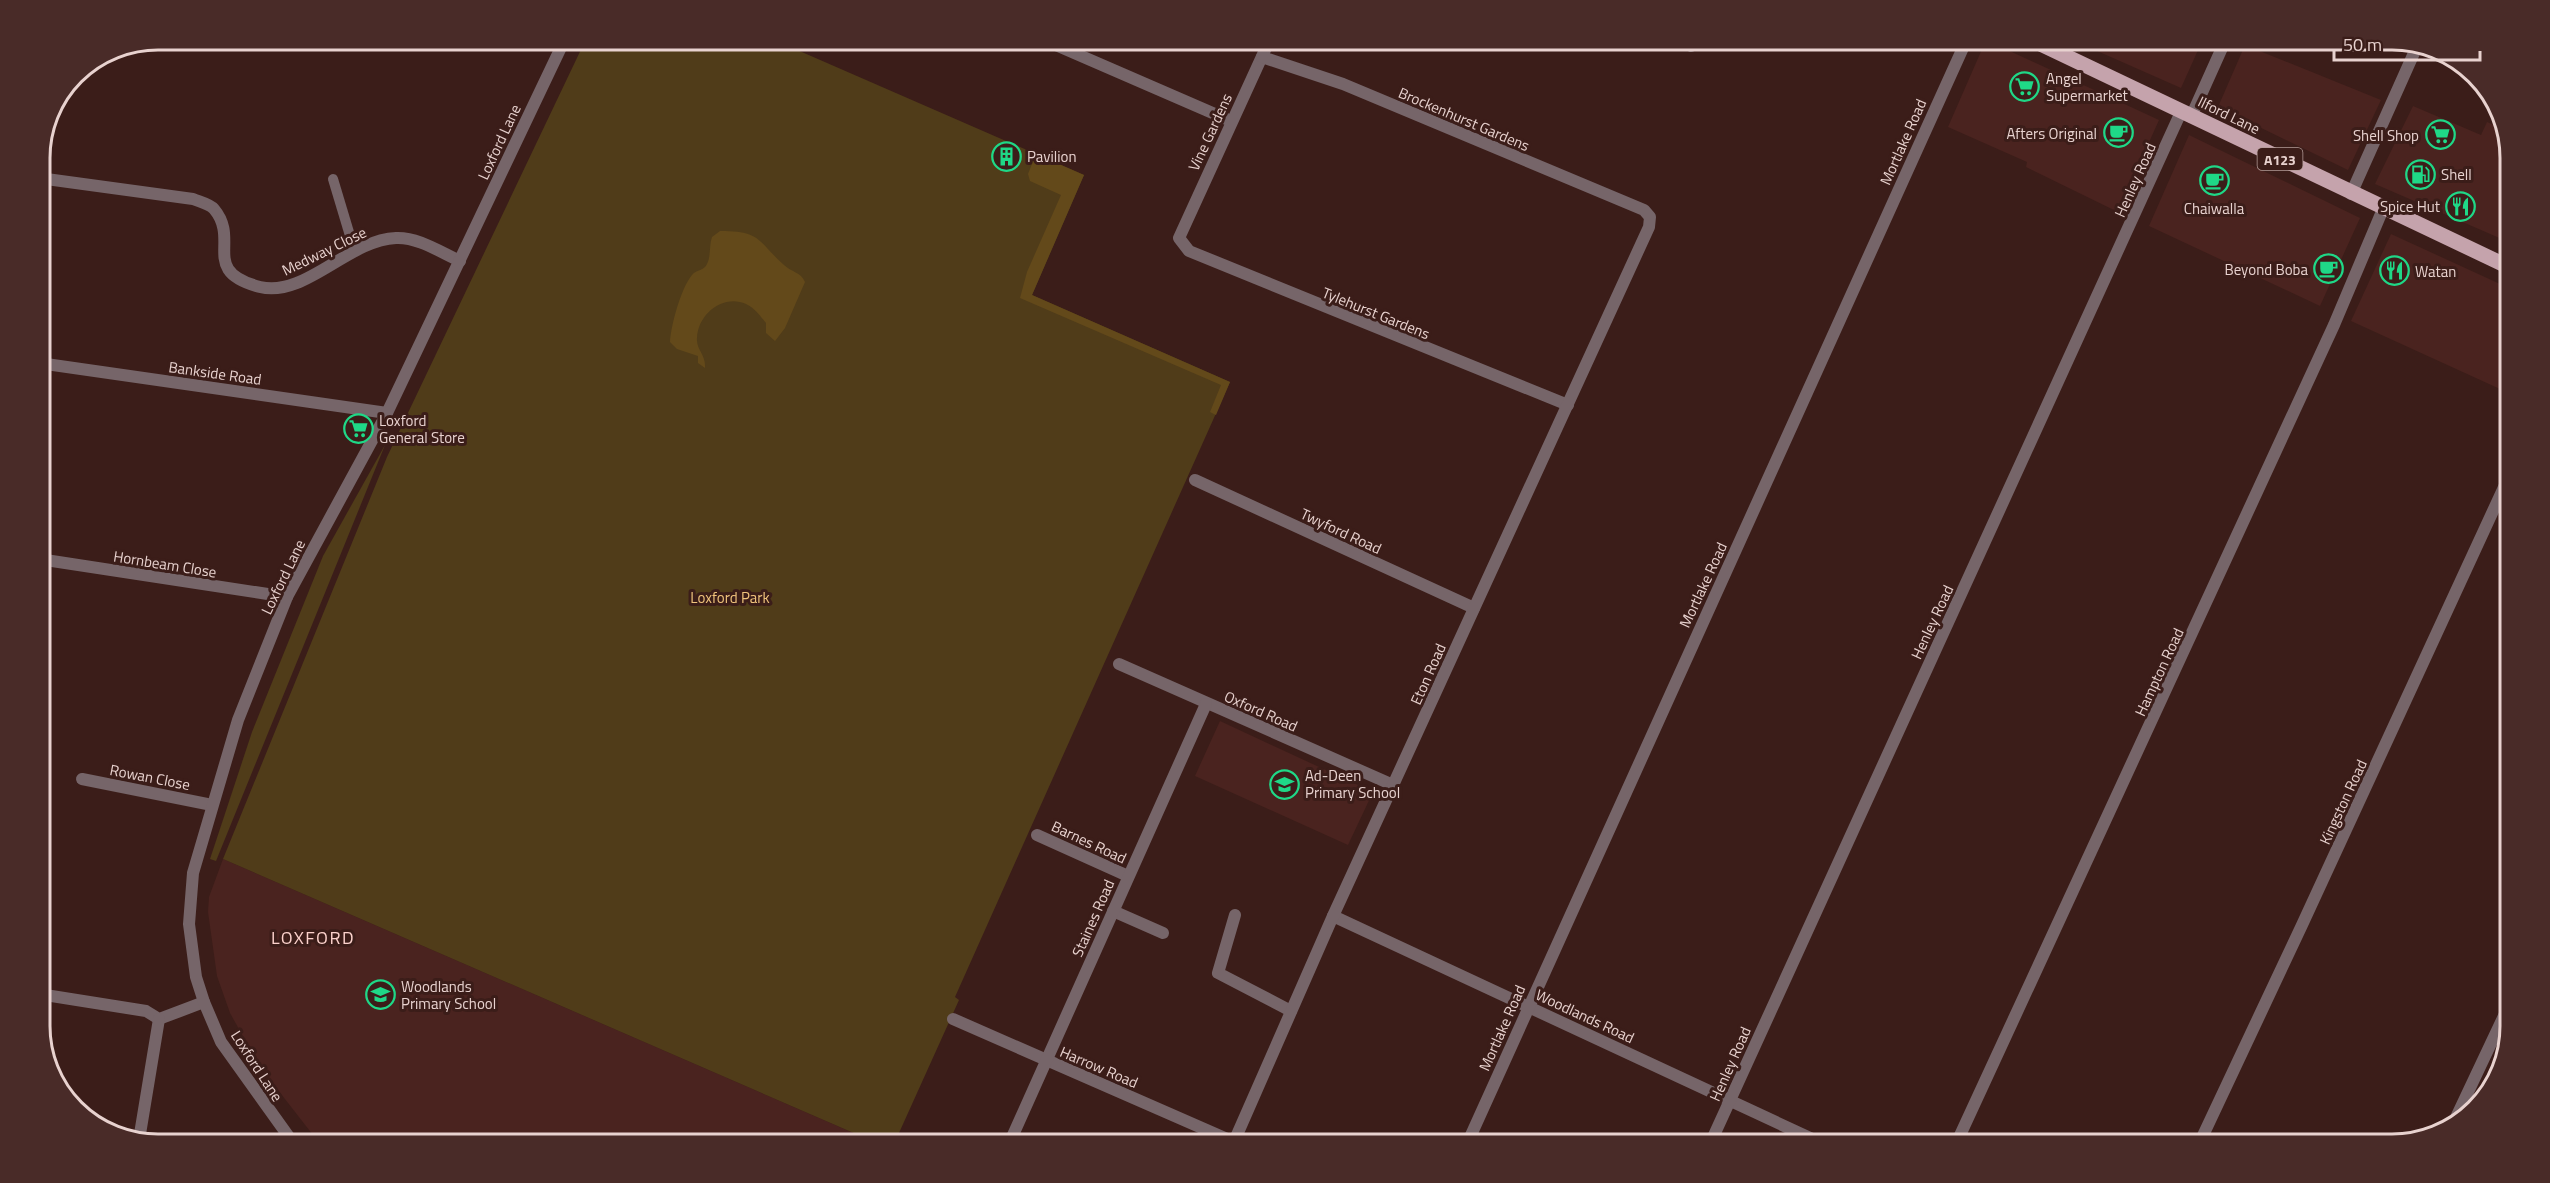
<svg xmlns="http://www.w3.org/2000/svg" width="2550" height="1183" font-family="'Titillium Web',sans-serif">
<rect width="100%" height="100%" fill="#3b1d19"/>
<g fill="#4a231f">
<path d="M2070 39H2203L2181 88Z"/>
<path d="M1986 40 2159 120 2118 212 2026 167 2027 162 1948 127Z"/>
<path d="M2245 45 2381 100 2348 170 2218 107Z"/>
<path d="M2413 106 2481 135 2487 122 2503 129 2511 150V243L2375 184Z"/>
<path d="M2189 135 2360 218 2320 306 2149 226Z"/>
<path d="M2391 234 2511 289V394L2351 321Z"/>
<path d="M1220 721 1373 792 1348 845 1195 776Z"/>
<path d="M223 859 879 1144H320L260 1067 230 1013 217 976 208 912 209 897Z"/>
</g>
<g fill="#503c19">
<path d="M586 39H772L1084 175 1032 295 1230 382 955 997 959 1000 894 1144H879L223 859 387 457Z"/>
<path d="M385 445 216 861 210 859 252 732 323 556Z"/>
</g>
<g fill="#63491a">
<path d="M1036 154 1084 175 1032 295 1230 382 1216 415 1210 412 1221 385 1020 298 1027 272 1061 195 1030 181 1028 174Z"/>
<path d="M720 231C762 231 757 241 784 265 791 272 801 272 805 282L785 328 775 341 766 333V323C760 316 755 308 746 304 723 294 698 314 697 338 696 350 706 354 705 368L698 363V356L677 349 670 342C671 325 681 288 692 275 697 269 704 271 707 264 711 257 709 245 712 237Z"/>
</g>
<g fill="none" stroke-linecap="round" stroke-linejoin="round">
<path stroke="#766569" stroke-width="10" d="M333 179 354 249"/>
<g stroke="#766569" stroke-width="12">
<path d="M549 39 562 45"/>
<path d="M1042 39 1231 121"/>
<path d="M1270 39 1179 238 1189 251 1568 405"/>
<path d="M1691 46 1693 39"/>
<path d="M2191 117 2226 39"/>
<path d="M39 178 193 199C200 202 210 204 214 209 241 241 199 271 260 287 305 298 348 240 396 238 418 237 440 252 460 261"/>
<path d="M2351 194 2418 44"/>
<path d="M39 363 387 413"/>
<path d="M1195 480 1474 608"/>
<path d="M39 559 287 597"/>
<path d="M1119 664 1393 785"/>
<path d="M82 779 212 805"/>
<path d="M1037 835 1128 876"/>
<path d="M1113 911 1163 933"/>
<path d="M1235 915 1218 973 1291 1011"/>
<path d="M1333 916 1823 1144"/>
<path d="M39 994 146 1011 159 1019 204 1002"/>
<path d="M953 1019 1234 1142"/>
<path d="M2452 1126 2511 1001"/>
<path d="M139 1140 159 1019"/>
<path d="M1009 1144 1206 704"/>
<path d="M1233 1144 1333 916 1649 227 1650 217 1644 210 1343 84 1262 57"/>
<path d="M1467 1144 1967 39"/>
<path d="M1710 1144 2181 112"/>
<path d="M1956 1144 2334 325 2383 209"/>
<path d="M2199 1144 2302 925 2511 472"/>
</g>
<path stroke="#766569" stroke-width="12" d="M294 1144 221 1042 204 1002 196 977 189 924 193 873 238 720 287 597 387 413 565 39"/>
<path stroke="#c5a3ac" stroke-width="15" d="M2030 39 2511 268"/>
</g>
<defs>
<symbol id="supermarket-ring" viewBox="-11 -11 22 22"><circle r="9.5" fill="#3b1d19" stroke="#1fd887" stroke-width="1.5"/><path d="M-6-5.5h2.5l.6 2H6L4.5 2H-2.5L-4.4-4H-6ZM-1.5 3.2a1.3 1.3 0 1 0 .1 0ZM3 3.2a1.3 1.3 0 1 0 .1 0Z" fill="#1fd887"/></symbol>
<symbol id="cafe-ring" viewBox="-11 -11 22 22"><circle r="9.5" fill="#3b1d19" stroke="#1fd887" stroke-width="1.5"/><path d="M-5.5-4.5H6V0H3Q3 3.5 0 3.5H-2.5Q-5.5 3.5-5.5 0ZM3-3.2v2h1.7v-2ZM-6 4.5H4V6H-6Z" fill="#1fd887"/></symbol>
<symbol id="building-ring" viewBox="-11 -11 22 22"><circle r="9.5" fill="#3b1d19" stroke="#1fd887" stroke-width="1.5"/><path d="M-4-6H4V6H1V3H-1V6H-4ZM-2.5-4.3h1.7v1.8h-1.7ZM.8-4.3h1.7v1.8H.8ZM-2.5-1h1.7V.8h-1.7ZM.8-1h1.7V.8H.8Z" fill="#1fd887"/></symbol>
<symbol id="fuel-ring" viewBox="-11 -11 22 22"><circle r="9.5" fill="#3b1d19" stroke="#1fd887" stroke-width="1.5"/><path d="M-5.5-6h7V0h2V4h1.3V-2.5L3-4.5l.8-.8L6-3V5H2.5V1h-1V6h-7ZM-4.2-4.7v3.2H.2V-4.7Z" fill="#1fd887"/></symbol>
<symbol id="restaurant-ring" viewBox="-11 -11 22 22"><circle r="9.5" fill="#3b1d19" stroke="#1fd887" stroke-width="1.5"/><path d="M-5-6h1v4h1v-4h1v4h1v-4h1v5L-1.5 .5V6h-2V.5L-5-1ZM5-6V6H3V1.5H1.5Q1.5-4 5-6Z" fill="#1fd887"/></symbol>
<symbol id="school-ring" viewBox="-11 -11 22 22"><circle r="9.5" fill="#3b1d19" stroke="#1fd887" stroke-width="1.5"/><path d="M0-5L7-2L0 1L-7-2ZM-4 1L0 2.5L4 1V4Q0 6-4 4Z" fill="#1fd887"/></symbol>
</defs>
<g fill-rule="evenodd">
<use href="#supermarket-ring" x="2008" y="70" width="33" height="33"/>
<use href="#cafe-ring" x="2102" y="116" width="33" height="33"/>
<use href="#supermarket-ring" x="2424" y="118" width="33" height="33"/>
<use href="#building-ring" x="990" y="140" width="33" height="33"/>
<use href="#fuel-ring" x="2404" y="158" width="33" height="33"/>
<use href="#cafe-ring" x="2198" y="164" width="33" height="33"/>
<use href="#restaurant-ring" x="2444" y="190" width="33" height="33"/>
<use href="#cafe-ring" x="2312" y="252" width="33" height="33"/>
<use href="#restaurant-ring" x="2378" y="254" width="33" height="33"/>
<use href="#supermarket-ring" x="342" y="412" width="33" height="33"/>
<use href="#school-ring" x="1268" y="768" width="33" height="33"/>
<use href="#school-ring" x="364" y="978" width="33" height="33"/>
</g>
<g text-anchor="middle" dominant-baseline="central" stroke-width="6" stroke-linejoin="round" paint-order="stroke">
<rect fill="#3b1d19" stroke="#b49c98" stroke-width="1.5" x="2257.5" y="148" width="45" height="22" rx="4.5"/>
<g font-size="14" font-weight="bold" fill="#e8d2cf">
<text x="2280" y="159">A123</text>
</g>
<g font-size="15" fill="#e8d2cf" stroke="#3b1d19" text-anchor="start">
<text x="2046" y="78">Angel<tspan x="2046" dy="17">Supermarket</tspan></text>
<text x="2097" y="133" text-anchor="end">Afters Original</text>
<text x="2419" y="135" text-anchor="end">Shell Shop</text>
<text x="1027" y="156">Pavilion</text>
<text x="2441" y="174">Shell</text>
<text x="2440" y="206" text-anchor="end">Spice Hut</text>
<text x="2214" y="208" text-anchor="middle">Chaiwalla</text>
<text x="2308" y="269" text-anchor="end">Beyond Boba</text>
<text x="2415" y="271">Watan</text>
<text x="379" y="420">Loxford<tspan x="379" dy="17">General Store</tspan></text>
<text x="1305" y="775">Ad-Deen<tspan x="1305" dy="17">Primary School</tspan></text>
<text x="401" y="986">Woodlands<tspan x="401" dy="17">Primary School</tspan></text>
</g>
<g font-size="15" fill="#e8d2cf" stroke="#3b1d19">
<text transform="translate(2229 115) rotate(26)">Ilford Lane</text>
<text transform="translate(1464 119) rotate(23)">Brockenhurst Gardens</text>
<text transform="translate(1210 132) rotate(-65)">Vine Gardens</text>
<text transform="translate(499 142) rotate(-65)">Loxford Lane</text>
<text transform="translate(1903 142) rotate(-66)">Mortlake Road</text>
<text transform="translate(2135 180) rotate(-66)">Henley Road</text>
<text transform="translate(324 251) rotate(-26)">Medway Close</text>
<text transform="translate(1376 313) rotate(22)">Tylehurst Gardens</text>
<text transform="translate(215 373) rotate(8)">Bankside Road</text>
<text transform="translate(1341 531) rotate(25)">Twyford Road</text>
<text transform="translate(165 564) rotate(9)">Hornbeam Close</text>
<text transform="translate(283 577) rotate(-64)">Loxford Lane</text>
<text transform="translate(1703 585) rotate(-65)">Mortlake Road</text>
<text transform="translate(1932 622) rotate(-65)">Henley Road</text>
<text transform="translate(2159 672) rotate(-65)">Hampton Road</text>
<text transform="translate(1428 674) rotate(-66)">Eton Road</text>
<text transform="translate(1261 711) rotate(24)">Oxford Road</text>
<text transform="translate(150 777) rotate(11)">Rowan Close</text>
<text transform="translate(2343 802) rotate(-65)">Kingston Road</text>
<text transform="translate(1089 842) rotate(25)">Barnes Road</text>
<text transform="translate(1093 918) rotate(-66)">Staines Road</text>
<text transform="translate(1585 1016) rotate(25)">Woodlands Road</text>
<text transform="translate(1502 1028) rotate(-66)">Mortlake Road</text>
<text transform="translate(1730 1064) rotate(-66)">Henley Road</text>
<text transform="translate(257 1066) rotate(57)">Loxford Lane</text>
<text transform="translate(1099 1067) rotate(23)">Harrow Road</text>
</g>
<g font-size="15" fill="#efc37c" stroke="#3b1d19">
<text x="730" y="597">Loxford Park</text>
</g>
<g font-size="18" letter-spacing="1.5" fill="#fcd2cc" stroke="#3b1d19">
<text x="313" y="937">LOXFORD</text>
</g>
</g>
<path d="M0 0H2550V1183H0ZM158 50H2392A108 108 0 0 1 2500 158V1026A108 108 0 0 1 2392 1134H158A108 108 0 0 1 50 1026V158A108 108 0 0 1 158 50Z" fill="#492b28" fill-rule="evenodd"/>
<path fill="none" stroke="#e8d2cf" stroke-width="3" d="M158 50H2392A108 108 0 0 1 2500 158V1026A108 108 0 0 1 2392 1134H158A108 108 0 0 1 50 1026V158A108 108 0 0 1 158 50Z"/>
<path d="M2334 51v9h146v-9" fill="none" stroke="#e8d2cf" stroke-width="3"/>
<text x="2343" y="51" font-size="18" fill="#e8d2cf" stroke="#3b1d19" stroke-width="4.5" paint-order="stroke">50 m</text>
</svg>
